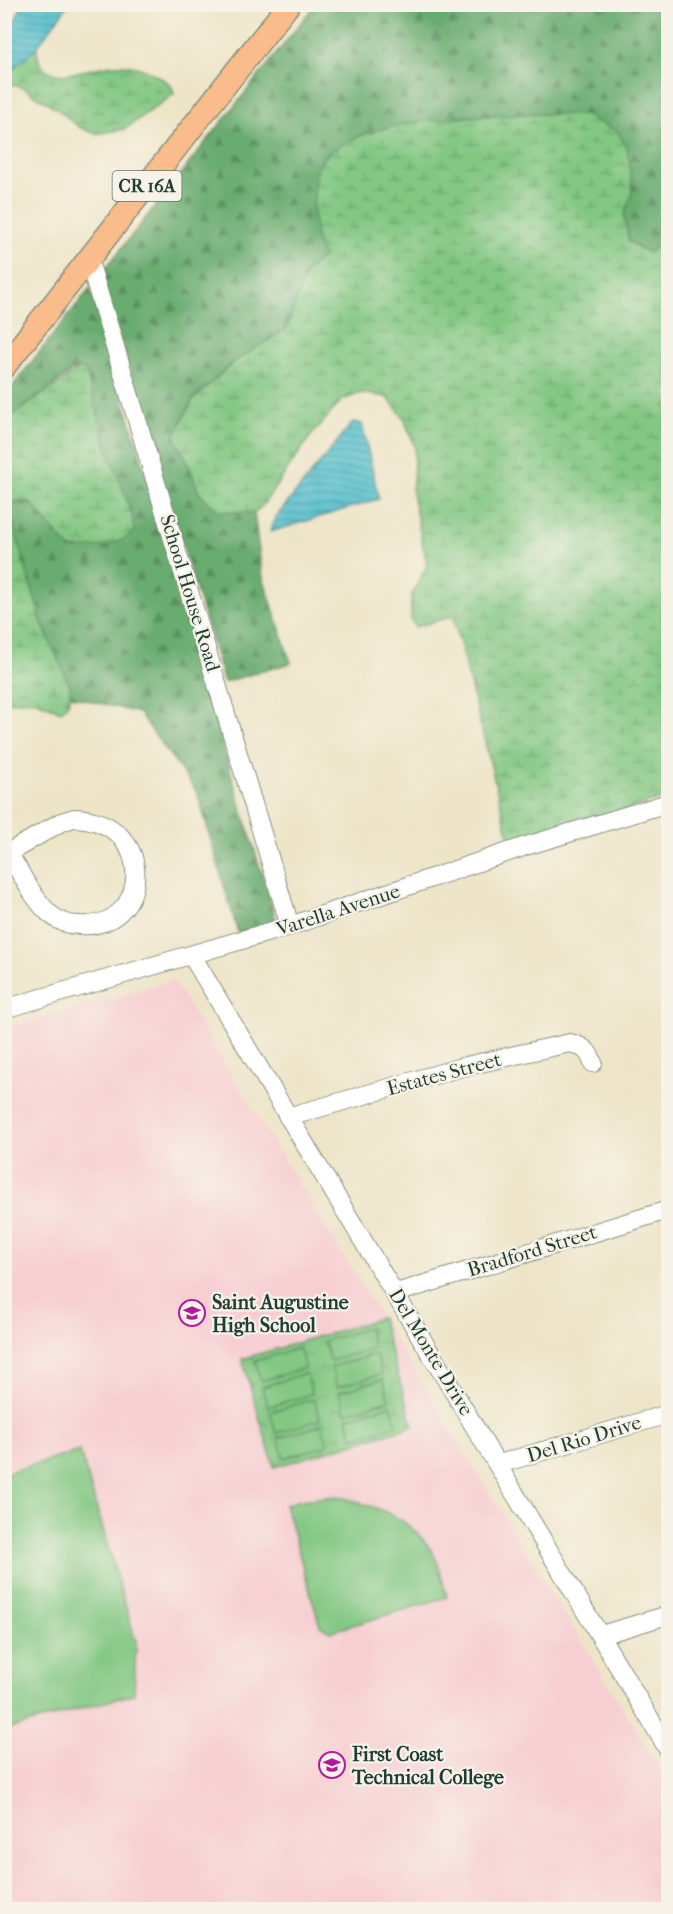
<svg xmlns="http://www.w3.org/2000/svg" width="673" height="1914" font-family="'IM FELL French Canon',serif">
<defs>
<pattern id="forest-firs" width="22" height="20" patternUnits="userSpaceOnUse" patternTransform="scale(1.5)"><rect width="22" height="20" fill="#69ac70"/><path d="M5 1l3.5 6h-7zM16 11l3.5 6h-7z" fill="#568d5d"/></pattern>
<pattern id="wetland-marsh" width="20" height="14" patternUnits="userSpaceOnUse" patternTransform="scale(1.5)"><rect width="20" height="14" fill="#82c782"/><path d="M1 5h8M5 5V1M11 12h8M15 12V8" fill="none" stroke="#6aa36b"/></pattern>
<pattern id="park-crowns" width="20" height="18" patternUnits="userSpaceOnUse" patternTransform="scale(1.5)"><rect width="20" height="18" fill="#82c782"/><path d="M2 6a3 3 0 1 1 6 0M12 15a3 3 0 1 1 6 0" fill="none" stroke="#6aa36b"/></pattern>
<pattern id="water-rules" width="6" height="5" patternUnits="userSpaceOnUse" patternTransform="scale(1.5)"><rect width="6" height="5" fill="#52becd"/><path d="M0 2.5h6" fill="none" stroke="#439ca7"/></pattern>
</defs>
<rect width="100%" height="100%" fill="#f7f3e8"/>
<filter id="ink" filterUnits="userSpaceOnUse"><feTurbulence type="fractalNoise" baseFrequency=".0167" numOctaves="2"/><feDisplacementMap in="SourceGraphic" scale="12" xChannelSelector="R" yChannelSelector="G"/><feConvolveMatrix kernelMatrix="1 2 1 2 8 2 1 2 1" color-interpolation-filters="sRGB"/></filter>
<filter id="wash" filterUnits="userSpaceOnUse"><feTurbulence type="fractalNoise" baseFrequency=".008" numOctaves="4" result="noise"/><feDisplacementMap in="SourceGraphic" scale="24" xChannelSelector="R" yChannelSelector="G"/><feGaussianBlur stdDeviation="1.35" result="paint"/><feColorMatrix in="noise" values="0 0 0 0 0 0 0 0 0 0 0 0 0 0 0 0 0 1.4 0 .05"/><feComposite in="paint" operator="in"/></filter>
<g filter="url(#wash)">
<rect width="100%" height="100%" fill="#eee5c8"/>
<path fill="#f7cfd2" d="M173 980 668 1781V1909L5 1910V1028Z"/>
<g fill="url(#forest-firs)" stroke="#447452" stroke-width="1.5">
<path d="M315 5H668V238L649 253 629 242 624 215 632 192 627 148 584 115 529 114 459 117 364 133 325 156 316 173 325 256 306 272 287 329 234 362 193 399 174 437 187 460 199 493 218 511 254 513 262 574 291 663 224 682 101 274Z"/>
<path d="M90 288 210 686 205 688 277 923 238 933 197 792 139 713 71 696 70 686 42 624 12 521 9 511 13 504C34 496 44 517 56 531 62 538 72 543 79 548 98 546 118 545 134 531L132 514 107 447 86 371H72L5 421V396Z"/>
</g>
<g fill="url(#wetland-marsh)" stroke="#50825b" stroke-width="1.5">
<path d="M37 47C37 65 43 72 62 75 100 69 123 54 159 77 166 81 173 85 174 94L125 129 96 134 79 127 56 108 22 87 13 85 5 87V76Z"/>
<path d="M529 114 584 115 617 131 627 148 630 167 632 193 624 215 629 242 649 253 668 238V797L511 845 453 616 415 627 411 620V597L427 565 412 493 415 447 404 418 387 397 361 393 342 400 310 437 263 505 254 513 218 511 199 493 187 460 174 437 193 400 234 362 287 329 306 272 324 256C314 243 313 215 314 199 315 184 314 166 326 156 368 117 474 117 529 114Z"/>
<path d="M81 368 86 371 107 447 132 514 134 532C117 546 91 549 69 548L31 503 22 500 13 503 9 511 42 624 70 686C71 697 70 704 61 711L34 700 5 702V421Z"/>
</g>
<path fill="url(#park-crowns)" stroke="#50825b" stroke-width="1.5" d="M381 1318 413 1426 274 1467 242 1359Z"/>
<g fill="#82c782" stroke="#50825b" stroke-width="1.5">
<path d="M368 1328 374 1348 330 1361 324 1341Z"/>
<path d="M299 1348 305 1368 261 1381 255 1361Z"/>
<path d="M376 1354 382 1374 337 1387 331 1367Z"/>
<path d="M306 1373 312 1394 268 1407 262 1387Z"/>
<path d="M383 1379 389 1400 345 1413 339 1392Z"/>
<path d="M314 1399 320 1420 276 1433 270 1412Z"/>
<path d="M391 1405 397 1425 353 1438 347 1418Z"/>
<path d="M322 1425 328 1445 284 1458 278 1438Z"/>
<path d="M80 1451 136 1642 134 1694 5 1730V1473Z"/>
<path d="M336 1496C377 1506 414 1518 435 1557 441 1569 443 1584 447 1597L330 1632 320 1626 285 1505 301 1500Z"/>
</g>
<g fill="url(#water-rules)" stroke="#387e80" stroke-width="1.5">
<path d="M23 4 68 5 37 47 5 76V34L11 28Z"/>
<path d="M353 422 362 424 379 499 270 532 276 517Z"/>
</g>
</g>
<g filter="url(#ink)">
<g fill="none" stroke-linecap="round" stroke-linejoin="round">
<defs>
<g id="minor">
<path d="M89 261 290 926"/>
<path d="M74 818C159 821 151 931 79 925 69 925 58 921 50 914 32 898 21 872 8 853L61 822Z"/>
<path d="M192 956 668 1749"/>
<path d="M4 1009 290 926 526 846 668 803"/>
<path d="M288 1117 462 1067 570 1043C582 1046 589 1050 593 1063"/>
<path d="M396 1293 668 1210"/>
<path d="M499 1464 668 1414"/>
<path d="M601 1635 668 1615"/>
</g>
<path id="major" d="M4 367 289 4"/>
</defs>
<use href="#minor" stroke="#86917e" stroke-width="20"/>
<use href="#major" stroke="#86917e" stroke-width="25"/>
<use href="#minor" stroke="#fff" stroke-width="18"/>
<use href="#major" stroke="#f9bc8a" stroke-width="22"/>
</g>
</g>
<defs>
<symbol id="school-ring" viewBox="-11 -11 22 22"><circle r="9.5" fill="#f7f3e8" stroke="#b5179e" stroke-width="1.5"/><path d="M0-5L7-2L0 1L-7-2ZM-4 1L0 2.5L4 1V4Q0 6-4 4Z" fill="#b5179e"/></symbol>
<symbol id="university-ring" viewBox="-11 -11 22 22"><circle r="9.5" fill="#f7f3e8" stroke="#b5179e" stroke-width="1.5"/><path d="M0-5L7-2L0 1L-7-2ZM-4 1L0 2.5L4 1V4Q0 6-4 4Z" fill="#b5179e"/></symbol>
</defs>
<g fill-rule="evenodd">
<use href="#school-ring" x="177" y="1298" width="30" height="30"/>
<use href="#university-ring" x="317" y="1750" width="30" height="30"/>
</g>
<g text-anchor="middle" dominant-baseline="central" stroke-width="4.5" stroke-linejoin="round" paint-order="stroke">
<rect fill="#f7f3e8" stroke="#60746a" stroke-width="1.5" x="112.5" y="171" width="69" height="30" rx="4.5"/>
<g font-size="18" font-weight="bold" fill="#1f3d34">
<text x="147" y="186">CR 16A</text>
</g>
<g font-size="20" fill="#1f3d34" stroke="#f7f3e8">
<text transform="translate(190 593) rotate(73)">School House Road</text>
<text transform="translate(338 910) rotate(-18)">Varella Avenue</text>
<text transform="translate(444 1074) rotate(-15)">Estates Street</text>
<text transform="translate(532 1251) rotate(-17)">Bradford Street</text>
<text transform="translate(431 1352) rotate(59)">Del Monte Drive</text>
<text transform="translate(584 1439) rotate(-17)">Del Rio Drive</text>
</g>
<g font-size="20" font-weight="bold" fill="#1f3d34" stroke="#f7f3e8" text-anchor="start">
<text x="212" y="1302">Saint Augustine<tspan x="212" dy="23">High School</tspan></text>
<text x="352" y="1754">First Coast<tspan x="352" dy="23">Technical College</tspan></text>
</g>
</g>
<rect width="673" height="1914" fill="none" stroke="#f7f3e8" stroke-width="24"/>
</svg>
